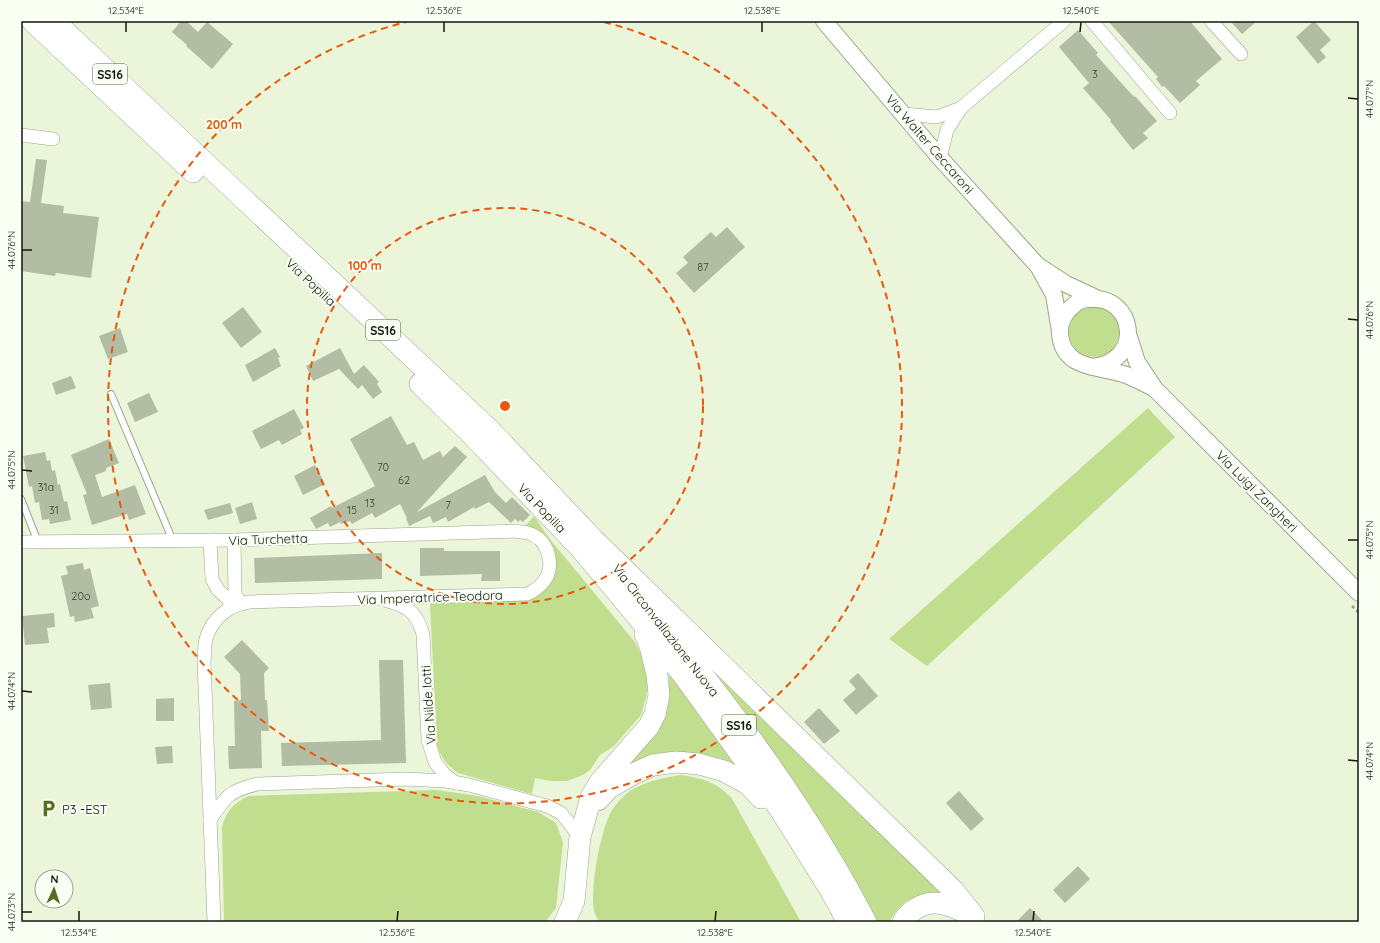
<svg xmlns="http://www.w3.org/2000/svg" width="1380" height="943" font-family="Quicksand,sans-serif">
<rect width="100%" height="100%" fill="#eaf5da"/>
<g fill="#c0de8d">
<circle cx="1094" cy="332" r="25"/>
<path d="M1148 408 1175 437 927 666 889 639Z"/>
<path d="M534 516 549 538 634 641 644 659 649 675 646 698 641 715 614 746 600 755 590 770 583 775 567 781H551L535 778 532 794 458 773C447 765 441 758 437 745L430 604 521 600 535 595 550 545 542 533 526 525Z"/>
<path d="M720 674 946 893C917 893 905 896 889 922H874L803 802 718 676Z"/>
<path d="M671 675 740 768 622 770 664 718 669 699V676Z"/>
<path d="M681 775C705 779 713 781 731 797L801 922H599C598 919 595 915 594 911 590 889 600 832 611 812 613 808 618 802 622 798 636 783 661 778 681 775Z"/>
<path d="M436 790 478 796 538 812 556 823 563 842 556 908 545 922H224L222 827C227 810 232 805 248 796Z"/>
</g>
<g fill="#b2bda3">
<path d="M181 21H186L198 32 207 22 233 44 212 69 186 46 187 45 172 32Z"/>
<path d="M1108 21H1190L1222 59 1196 81 1200 85 1180 103 1164 86 1162 87 1156 79 1158 77Z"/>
<path d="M1230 21H1257L1242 34Z"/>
<path d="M1314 21 1331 40 1320 50 1326 57 1318 64 1296 37Z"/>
<path d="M1078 30 1098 53 1096 55 1134 97 1135 96 1157 121 1143 133 1148 138 1133 150 1110 121 1111 120 1083 88 1089 83 1059 47Z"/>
<path d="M36 159 47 160 41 203 64 206 63 213 99 217 91 278 56 273 55 276 21 271V201L30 202Z"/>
<path d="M727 227 745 247 694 293 676 273 688 263 683 257 711 232 716 237Z"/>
<path d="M243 307 262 332 241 348 222 323Z"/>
<path d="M120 328 128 352 108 359 99 336Z"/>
<path d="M275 348 280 357 278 358 281 366 253 382 245 365Z"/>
<path d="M340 348 354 374 364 365 379 382 377 384 382 392 373 399 362 385 358 389 339 369 313 381 306 366Z"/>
<path d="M71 376 76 388 56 395 52 383Z"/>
<path d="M149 393 158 412 135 422 127 403Z"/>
<path d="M294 409 304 428 300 430 302 434 282 445 279 440 261 449 252 431Z"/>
<path d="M391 416 407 445 414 442 423 460 440 451 443 457 455 446 467 457 417 512 485 475 495 492 506 503 512 497 530 515 523 522 520 520 518 522 515 519 511 523 489 502 475 509 474 507 448 522 446 517 433 523 430 516 409 526 406 518H407L400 504 375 518 372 513 352 524 350 521 341 524 340 522 330 527 328 523 316 529 310 518 331 506 332 508 375 486 350 439Z"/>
<path d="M109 439 119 463 106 468V471L95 475 102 497 135 485 146 514 129 520 127 514 92 525 83 495 87 494 71 455Z"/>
<path d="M45 452 47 461 50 460 52 471 55 470 58 485 60 484 64 502 67 501 71 520 50 524 49 519 42 520 39 502 35 503 32 486 29 487 23 456Z"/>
<path d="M315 465 325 484 303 495 294 476Z"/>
<path d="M252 502 257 519 240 524 235 508Z"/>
<path d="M230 503 233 513 208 520 204 510Z"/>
<path d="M420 548H444V551H500V581H481L482 574 420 576Z"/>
<path d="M382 553V579L255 583 254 558Z"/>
<path d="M83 563 84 570 90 568 99 606 91 608 94 618 75 622 74 616 70 617 61 576 68 574 66 566Z"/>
<path d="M54 613 55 627 47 628 49 643 25 645 22 616Z"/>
<path d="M242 640 269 668 264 673 265 700H267L269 731H261L262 768 229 769 228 746H235L234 701 241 700 240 674 224 657Z"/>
<path d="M379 660H403L406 763 282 766 281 743 381 740Z"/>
<path d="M858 673 878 696 856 715 843 700 856 689 849 681Z"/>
<path d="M110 683 112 708 91 710 88 685Z"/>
<path d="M174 698V721H156V699Z"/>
<path d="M819 708 840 731 824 744 804 722Z"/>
<path d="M172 746 173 763 157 764 155 747Z"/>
<path d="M959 791 984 819 971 831 946 803Z"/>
<path d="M1078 866 1090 879 1065 903 1053 890Z"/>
<path d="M1030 908 1044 922H1016Z"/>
</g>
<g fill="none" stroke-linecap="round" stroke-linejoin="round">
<defs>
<g id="service">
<path d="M111 394 173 541"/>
<path d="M21 499 38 542"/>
</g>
<g id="minor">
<path d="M1092 21 1170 113"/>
<path d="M1211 21 1241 54"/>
<path d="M904 114 937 117 961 108"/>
<path d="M21 135 53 139"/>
<path d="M940 158 947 130 961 108 1064 21"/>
<path d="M210 540 212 579 218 590 227 598 233 606"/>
<path d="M234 540 235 594 241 604"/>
<path d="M21 542 234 540 516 531C520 532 524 532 528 533 548 538 556 566 544 581 539 588 534 591 527 594L249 602C229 605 212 618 206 639 204 646 205 654 204 661L214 922"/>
<path d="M388 601C410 607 417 614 423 634L428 740 435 762 445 775 456 783"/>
<path d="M210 820C225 797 230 790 258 784L405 779 446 781 469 785 547 806 561 813 580 837"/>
</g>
<g id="tertiary">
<path d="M824 21 940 158 1038 266 1054 295 1060 331"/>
<path d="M1040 267 1066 284 1096 298"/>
<path d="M1128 334 1137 362 1155 389 1359 593"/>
<path d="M1092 367C1146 361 1134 295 1090 299 1084 299 1078 301 1074 305 1065 312 1059 322 1060 334 1063 369 1097 366 1123 374 1134 377 1144 384 1154 388"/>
</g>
<g id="primary">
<path d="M32 21 193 172"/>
<path d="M54 21 490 430 594 540 954 891 974 916"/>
<path d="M420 384 472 435 582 550 636 615 687 680 779 808 829 888 848 922"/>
<path d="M658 619C735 713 809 813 866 922"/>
<path d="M598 800 609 788 633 774 653 765 676 762 699 764 724 771 748 784 761 798"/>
<path d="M565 922 574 901 580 837 591 797 600 782 649 726 655 714 659 695 657 675 650 646 645 634"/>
<path d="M903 922C906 916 909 914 914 910 934 896 951 906 971 915"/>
</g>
</defs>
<use href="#service" stroke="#9aa48b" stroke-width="8"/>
<use href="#minor" stroke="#9aa48b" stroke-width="14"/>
<use href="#tertiary" stroke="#9aa48b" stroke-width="18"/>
<use href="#primary" stroke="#9aa48b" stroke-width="22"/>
<path stroke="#98a08c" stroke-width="2.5" stroke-dasharray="3 3" stroke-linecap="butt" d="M1352 606 1359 613"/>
<use href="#service" stroke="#fff" stroke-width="6"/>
<use href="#minor" stroke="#fff" stroke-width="13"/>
<use href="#tertiary" stroke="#fff" stroke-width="16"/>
<use href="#primary" stroke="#fff" stroke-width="21"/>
</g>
<path fill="none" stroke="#14170e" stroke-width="1.5" d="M126 32V22M444 32V22M762 32V22M1080 32 1081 22M1348 98 1358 99M22 250H32M1348 319 1358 320M22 470 32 471M1348 540H1358M22 691 32 692M1348 760 1358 761M22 912H32M79 921V911M397 921 398 911M715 921 716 911M1033 921 1034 911"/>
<g fill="none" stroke="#e8590c" stroke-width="2" stroke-dasharray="7 5">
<circle cx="505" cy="406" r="198"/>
<path d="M604 22A397 397 0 1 1 406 22"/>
</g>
<defs>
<symbol id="parking-bare" viewBox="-9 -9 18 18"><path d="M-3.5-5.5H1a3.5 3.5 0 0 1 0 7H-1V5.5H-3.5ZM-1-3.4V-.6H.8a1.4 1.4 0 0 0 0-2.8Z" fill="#556e1f" stroke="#fafff4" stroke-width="2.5" paint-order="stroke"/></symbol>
</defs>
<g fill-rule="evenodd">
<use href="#parking-bare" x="36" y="796" width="25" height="25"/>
</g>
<g text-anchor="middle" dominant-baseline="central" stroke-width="4" stroke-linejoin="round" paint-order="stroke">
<g font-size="11" fill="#3c4033">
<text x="1095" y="74">3</text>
<text x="703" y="267">87</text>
<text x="383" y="467">70</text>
<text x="404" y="480">62</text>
<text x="46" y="487">31a</text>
<text x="370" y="503">13</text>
<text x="448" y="505">7</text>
<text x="54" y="510">31</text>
<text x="352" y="510">15</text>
<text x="81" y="596">20o</text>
</g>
<g fill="#fafff4" stroke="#595d53" stroke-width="1">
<rect x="93" y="64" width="34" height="20" rx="3"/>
<rect x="366" y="320" width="34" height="20" rx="3"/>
<rect x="722" y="715" width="34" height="20" rx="3"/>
</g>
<g font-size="12" font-weight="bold" fill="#14170e">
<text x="110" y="74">SS16</text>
<text x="383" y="330">SS16</text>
<text x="739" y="725">SS16</text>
</g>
<g font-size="13" fill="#14170e" stroke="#fafff4">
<text transform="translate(930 144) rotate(49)">Via Walter Ceccaroni</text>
<text transform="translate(311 282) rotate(43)">Via Popilia</text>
<text transform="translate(1257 491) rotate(45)">Via Luigi Zangheri</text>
<text transform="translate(542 508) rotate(46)">Via Popilia</text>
<text transform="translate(268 539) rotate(-2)">Via Turchetta</text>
<text transform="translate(430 597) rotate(-2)">Via Imperatrice Teodora</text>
<text transform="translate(666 630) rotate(52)">Via Circonvallazione Nuova</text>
<text transform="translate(428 705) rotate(-94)">Via Nilde Iotti</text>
</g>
<g font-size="13" fill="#14170e" stroke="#fafff4" text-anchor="start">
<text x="62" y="809">P3 -EST</text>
</g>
</g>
<circle cx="505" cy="406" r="6" fill="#e8590c" stroke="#fafff4" stroke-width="2"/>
<g font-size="12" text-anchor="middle" font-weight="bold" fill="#e8590c" stroke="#fafff4" stroke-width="4" stroke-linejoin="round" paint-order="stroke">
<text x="224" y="129">200 m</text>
<text x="365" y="270">100 m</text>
</g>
<rect width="1380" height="943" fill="none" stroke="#fafff4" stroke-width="44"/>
<g transform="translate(54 889) rotate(3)"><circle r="19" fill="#fafff4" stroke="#9ea298"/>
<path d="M0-3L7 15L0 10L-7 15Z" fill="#556e1f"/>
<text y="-6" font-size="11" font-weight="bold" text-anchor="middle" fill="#14170e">N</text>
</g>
<rect x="22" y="22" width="1336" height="899" fill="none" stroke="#14170e" stroke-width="1.5"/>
<g font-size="10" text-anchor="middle" fill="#14170e">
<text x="126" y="14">12.534°E</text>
<text x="444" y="14">12.536°E</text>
<text x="762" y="14">12.538°E</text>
<text x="1081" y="14">12.540°E</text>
<text transform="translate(1369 99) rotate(-90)" y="4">44.077°N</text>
<text transform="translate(11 250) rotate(-90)" y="4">44.076°N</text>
<text transform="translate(1369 320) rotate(-90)" y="4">44.076°N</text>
<text transform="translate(11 470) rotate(-90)" y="4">44.075°N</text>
<text transform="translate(1369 540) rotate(-90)" y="4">44.075°N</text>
<text transform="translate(11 691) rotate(-90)" y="4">44.074°N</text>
<text transform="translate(1369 761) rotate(-90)" y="4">44.074°N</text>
<text transform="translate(11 912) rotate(-90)" y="4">44.073°N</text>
<text x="79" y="936">12.534°E</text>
<text x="397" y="936">12.536°E</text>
<text x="715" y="936">12.538°E</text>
<text x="1033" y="936">12.540°E</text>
</g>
</svg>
